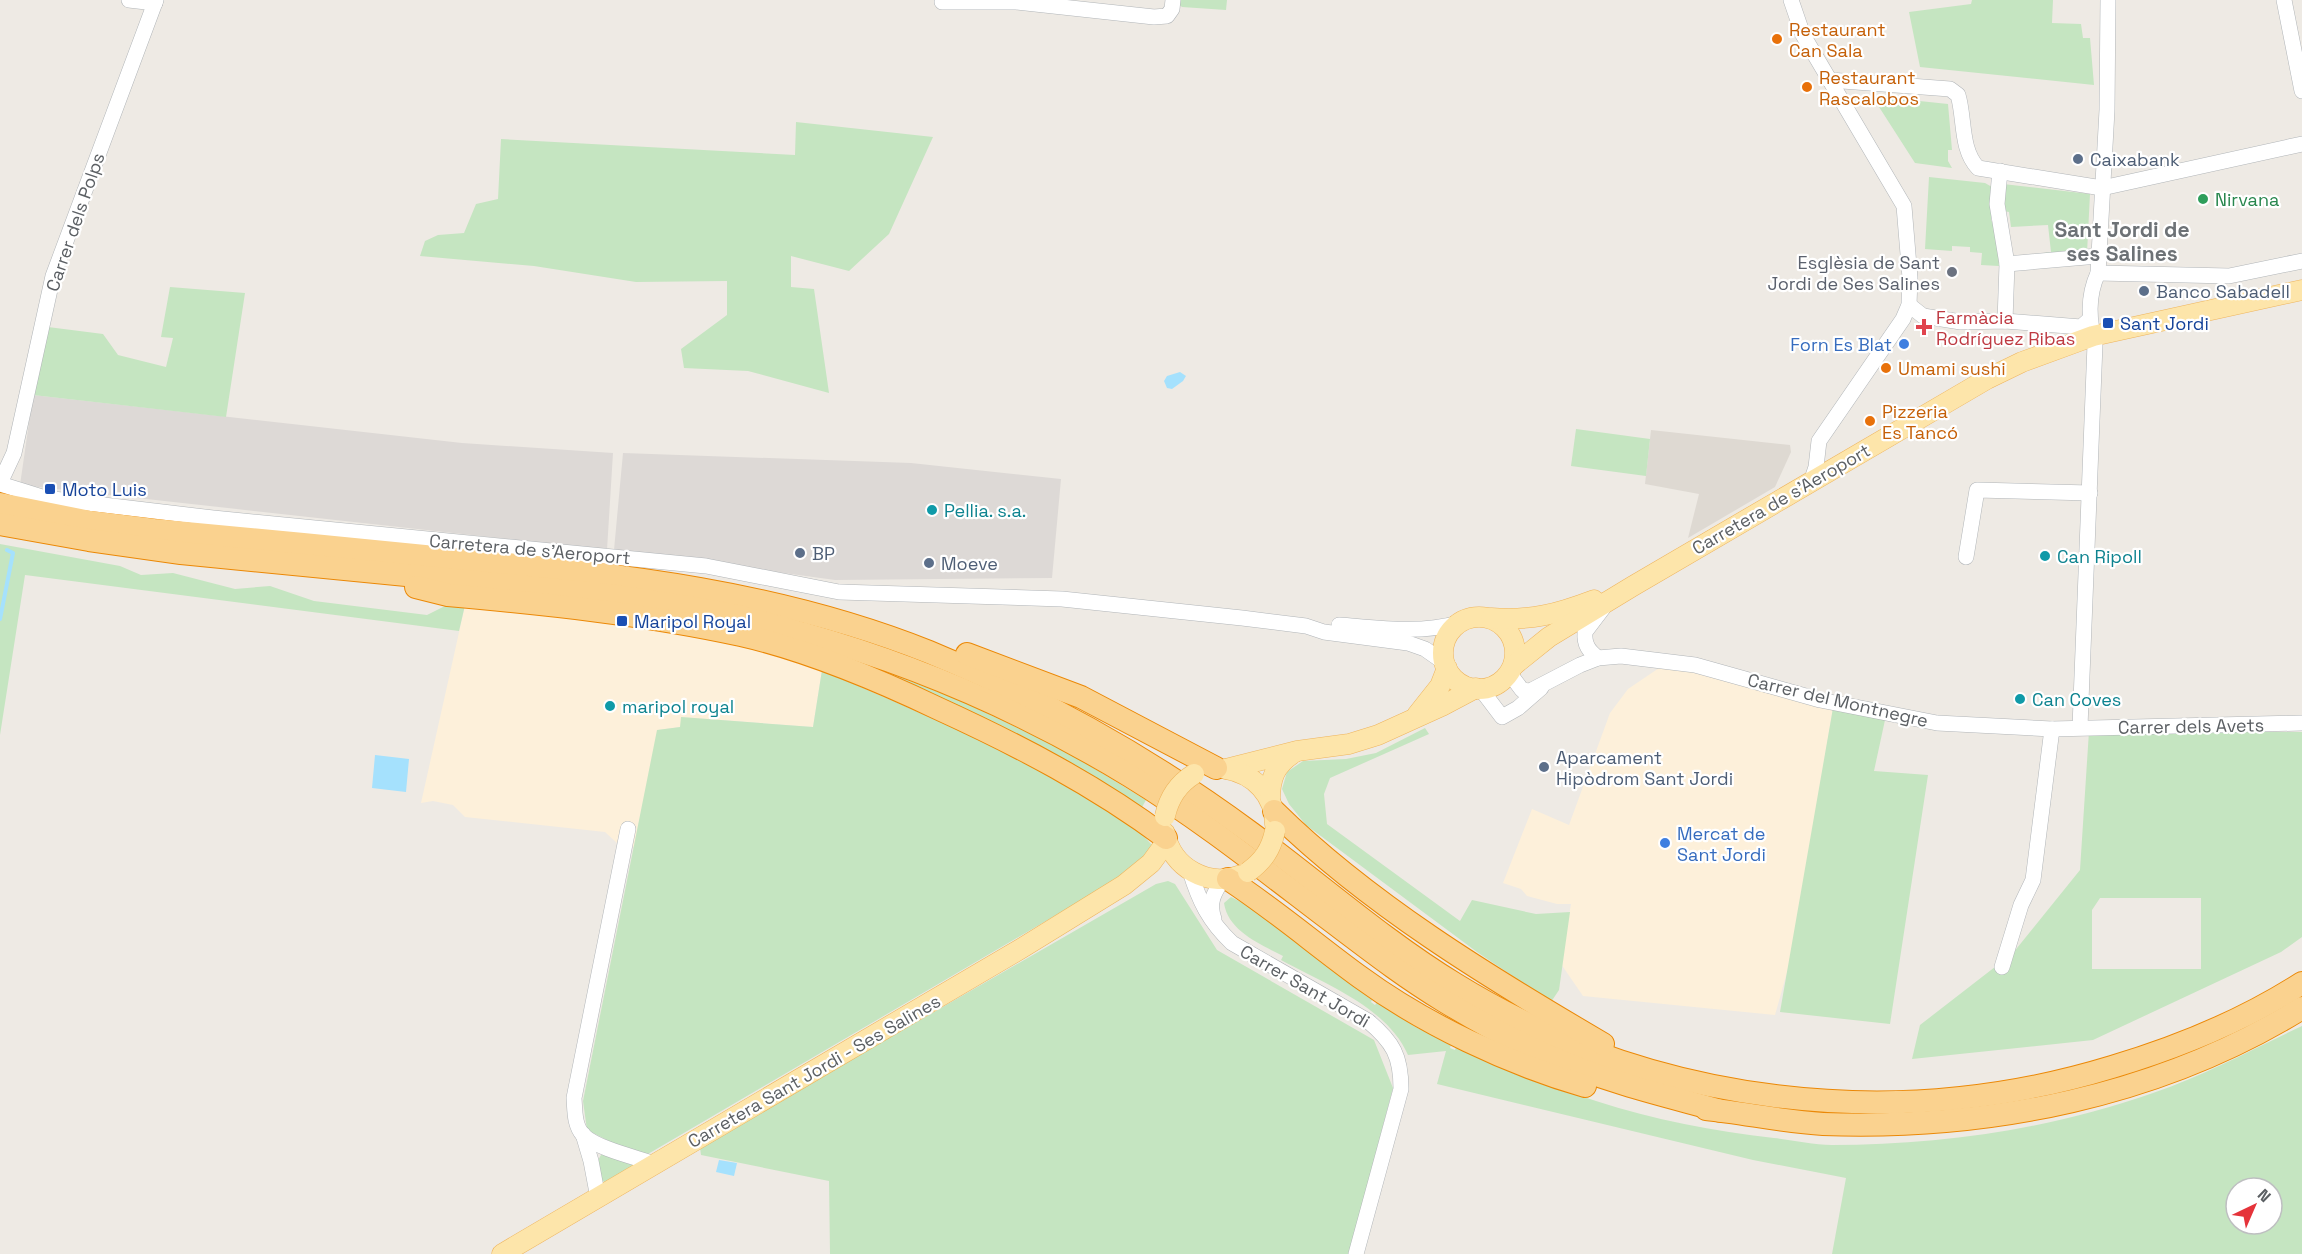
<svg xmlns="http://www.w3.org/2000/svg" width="2302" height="1254" font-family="'Space Grotesk',sans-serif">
<rect width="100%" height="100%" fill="#eeeae4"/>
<g fill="#fdf0da">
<path d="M466 601 698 633 822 670 813 727 681 717V727L658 730 634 847 618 844 605 832 465 817 453 805 433 801 421 803Z"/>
<path d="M1665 664 1833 708 1791 958 1775 1015 1583 996 1561 964 1571 904H1557L1527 896 1521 889 1503 883 1532 809 1569 825 1610 713 1628 689Z"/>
</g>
<g fill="#ddd9d6">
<path d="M33 395 462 443 613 453 607 550 20 485Z"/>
<path d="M623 453 911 463 1061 479 1052 578 835 580 614 550Z"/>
</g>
<path fill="#ded9d2" d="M1651 430 1790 445 1791 452 1775 487 1688 538 1699 494 1645 484Z"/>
<g fill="#c5e5c1" fill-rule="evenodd">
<path d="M1177 0H1227L1226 10 1182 7 1177 3Z"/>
<path d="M1972 0H2053L2052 23 2081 24 2083 38H2090L2094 85 1920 67 1909 12 1971 4Z"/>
<path d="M1872 96 1948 104 1952 150H1948V161L1952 168 1915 163Z"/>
<path d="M796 122 933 137 889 234 849 271 791 256V287L814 289 829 393 748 371 684 368 681 349 727 315V281L636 282 534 266 420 256 425 241 438 235 464 233 476 204 498 199 501 139 795 155Z"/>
<path d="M1929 177 1985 183 1992 187 1991 220 1997 232 1999 266 1981 265 1982 253 1970 252V247L1952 246V251L1925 249Z"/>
<path d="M2003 184 2090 194 2087 253 2036 254 2051 252 2048 225 2011 227 2009 212 2003 211Z"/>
<path d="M170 287 245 293 226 417 33 395 48 327 103 334 118 355 166 367 173 338 161 337Z"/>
<path d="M1576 429 1650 439 1646 476 1571 466Z"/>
<path d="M0 544 120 566 141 575 173 573 235 589 270 586 314 601 427 615 451 603 466 601 459 631 25 575 0 735Z"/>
<path d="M836 653 957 699 1064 750 1146 800 1141 809Z"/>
<path d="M822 670C894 702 968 732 1039 769 1079 790 1122 811 1152 845L1149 855 1109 884 648 1154 617 1145 587 1130 583 1101 657 730 680 727 681 717 813 727Z"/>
<path d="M1833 708 1885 720 1874 771 1928 775 1890 1024 1780 1012Z"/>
<path d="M1425 728 1429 734 1330 778 1324 794 1327 824 1460 921 1472 900 1536 914 1570 912 1559 990 1551 1002 1477 952 1306 825 1289 804 1282 789 1287 772 1303 761 1346 759 1376 753Z"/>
<path d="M2089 731 2302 732V937L2281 952 2093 1040 1912 1059 1920 1025 2013 953 2080 870ZM2100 898H2201V969H2092V910Z"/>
<path d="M1168 881 1175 884 1217 950 1374 1040 1393 1088 1349 1254H830L829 1181 701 1155 700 1147 1156 884Z"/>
<path d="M1231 897 1243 903 1246 901 1372 1000 1371 1002 1375 1005 1377 1002 1414 1026 1451 1045 1450 1048 1455 1050 1456 1047C1503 1066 1548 1086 1596 1101 1654 1120 1714 1131 1774 1138 1793 1140 1813 1145 1832 1145 1940 1145 2051 1129 2153 1093 2205 1075 2253 1049 2302 1026V1254H1832L1846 1178 1753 1160 1437 1084 1446 1051 1408 1055C1387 1007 1325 984 1281 960L1283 956C1260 944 1228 931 1224 903ZM2236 1188H2272V1224H2236Z"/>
<path d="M607 1152 632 1159 634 1166 606 1183 601 1180 597 1162 601 1155Z"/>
</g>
<g fill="#a5e1fd">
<path d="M1180 372 1186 376 1183 381 1172 389 1167 388 1164 381 1167 376Z"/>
<path d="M375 755 409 759 406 792 372 788Z"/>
<path d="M719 1160 737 1163 734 1176 716 1172Z"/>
</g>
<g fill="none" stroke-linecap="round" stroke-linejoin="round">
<path stroke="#a5e1fd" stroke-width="4" d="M0 619 13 553 7 550"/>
<defs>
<g id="minor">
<path d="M129 0 155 3"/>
<path d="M1791 0 1803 35 1904 206 1910 278 1909 305 1903 319 1819 441 1816 467 1811 482"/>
<path d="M2284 0 2302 91"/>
<path d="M942 2H1016L1154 17 1167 16 1172 9 1173 0"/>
<path d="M1829 80 1950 89 1958 95C1965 118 1960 149 1978 168L2102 188 2302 144"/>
<path d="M2000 171 1997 204 2007 264 2005 321"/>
<path d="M2007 264 2098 256"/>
<path d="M2098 273 2229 276 2302 261"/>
<path d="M1909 305 1923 316 1961 322 2005 321 2081 327 2089 320"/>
<path d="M0 483 14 453 53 276 156 0"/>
<path d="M0 484 45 498 213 518 706 566 839 592 1062 599 1242 618 1306 626 1324 632 1408 643 1425 649 1445 663"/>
<path d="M1966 557 1977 490 2090 493"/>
<path d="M1339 625C1379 628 1419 634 1459 623"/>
<path d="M1598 658C1589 651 1584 645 1585 632L1604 607"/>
<path d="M1511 670 1513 678 1522 690 1530 691 1580 665 1598 658 1621 656 1695 665 1820 700 1937 723 2052 729 2302 723"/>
<path d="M1480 688 1502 717 1518 708 1541 688"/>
<path d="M2080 727 2095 344C2089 320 2087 297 2098 273L2107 110 2108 0"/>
<path d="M628 829 574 1098C575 1110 574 1125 583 1135 598 1149 635 1157 655 1164"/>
<path d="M1190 871C1199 901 1209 921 1232 943L1368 1021C1393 1042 1401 1056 1401 1089L1356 1254"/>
<path d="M1214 919C1208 902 1214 893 1223 879"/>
<path d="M2002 967 2021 905 2033 880 2052 729"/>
<path d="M583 1134 591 1161 598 1198"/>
</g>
<g id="major">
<circle cx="1479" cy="653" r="36"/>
<path d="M1491 618C1531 621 1557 614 1594 600"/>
<path d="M1513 666 1549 637 1633 586 1987 379 2022 362 2093 336 2302 290"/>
<path d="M1417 715 1440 686 1447 668"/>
<path d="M1226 769 1297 751 1349 744 1378 735 1442 706 1476 688"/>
<path d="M1226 769C1254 774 1275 795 1275 825"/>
<path d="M1270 800C1270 777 1275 765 1295 752"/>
<path d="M1165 833C1172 868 1208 888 1241 875"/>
<path d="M502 1254 1022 948 1124 885 1151 863 1167 841"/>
</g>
<g id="highway">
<path d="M0 504 90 522 154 530C258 540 361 549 465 560 624 575 779 592 929 652 1044 699 1151 759 1251 833 1319 883 1383 940 1455 984 1651 1105 1893 1134 2112 1067 2179 1047 2243 1021 2302 983"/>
<path d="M0 524 89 540 181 553 609 595C650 601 692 607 733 615 757 620 781 628 805 634 919 666 1028 714 1130 776 1197 817 1259 866 1322 914 1362 944 1401 975 1444 1001 1500 1035 1561 1065 1624 1084 1656 1094 1689 1102 1721 1111"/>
<path d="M416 587 448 595C546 604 645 614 741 635 807 650 876 679 937 708 1018 745 1095 785 1166 838"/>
<path d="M967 654 1081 697 1216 768"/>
<path d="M1274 811C1367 903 1490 978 1603 1044"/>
<path d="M1228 879C1274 909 1316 945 1360 977 1424 1024 1509 1064 1585 1086"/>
<path d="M1706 1109C1745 1113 1784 1122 1823 1124 1989 1130 2160 1096 2302 1008"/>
</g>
</defs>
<use href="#minor" stroke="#b1b5b8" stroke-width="16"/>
<use href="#major" stroke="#eeb45d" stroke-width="21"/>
<use href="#highway" stroke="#eb8806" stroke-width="24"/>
<use href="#minor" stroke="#fff" stroke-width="15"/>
<use href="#major" stroke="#fde5aa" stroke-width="20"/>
<use href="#highway" stroke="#fad28f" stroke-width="22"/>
<defs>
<g id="major-bridge">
<path d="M1165 816C1169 797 1178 784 1194 774"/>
<path d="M1248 872C1263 861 1271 850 1275 831"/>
</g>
</defs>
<use href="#major-bridge" stroke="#eeb45d" stroke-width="21" stroke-linecap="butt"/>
<use href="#major-bridge" stroke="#fde5aa" stroke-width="20"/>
</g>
<g fill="#e8710a" stroke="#fff" stroke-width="2">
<circle cx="1777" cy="39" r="6"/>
<circle cx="1807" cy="87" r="6"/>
<circle cx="1886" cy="368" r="6"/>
<circle cx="1870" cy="421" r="6"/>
</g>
<g fill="#5c6f8a" stroke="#fff" stroke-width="2">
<circle cx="2078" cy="159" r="6"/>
<circle cx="2144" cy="291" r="6"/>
<circle cx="800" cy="553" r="6"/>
<circle cx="929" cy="563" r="6"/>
<circle cx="1544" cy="767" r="6"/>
</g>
<circle fill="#2e9e5b" stroke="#fff" stroke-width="2" cx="2203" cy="199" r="6"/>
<circle fill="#6b7280" stroke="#fff" stroke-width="2" cx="1952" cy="272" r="6"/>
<g fill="#1a4fb4" stroke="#fff" stroke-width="2">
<rect x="2102" y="317" width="12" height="12" rx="3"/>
<rect x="44" y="483" width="12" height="12" rx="3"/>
<rect x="616" y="615" width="12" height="12" rx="3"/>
</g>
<path fill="#e0444e" stroke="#fff" stroke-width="2" d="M1921 318h6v6h6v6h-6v6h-6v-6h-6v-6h6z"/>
<g fill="#3f7fe0" stroke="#fff" stroke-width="2">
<circle cx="1904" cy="344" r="6"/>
<circle cx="1665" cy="843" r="6"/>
</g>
<g fill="#0f9aa8" stroke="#fff" stroke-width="2">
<circle cx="932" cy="510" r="6"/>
<circle cx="2045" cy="556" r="6"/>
<circle cx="2020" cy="699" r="6"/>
<circle cx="610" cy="706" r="6"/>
</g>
<g text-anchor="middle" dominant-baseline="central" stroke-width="4.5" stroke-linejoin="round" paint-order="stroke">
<g font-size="18" fill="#c56008" stroke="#fff" text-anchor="start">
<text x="1789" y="29">Restaurant<tspan x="1789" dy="21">Can Sala</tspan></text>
<text x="1819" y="77">Restaurant<tspan x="1819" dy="21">Rascalobos</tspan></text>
<text x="1898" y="368">Umami sushi</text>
<text x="1882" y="411">Pizzeria<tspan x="1882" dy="21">Es Tancó</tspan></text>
</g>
<g font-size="18" fill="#4e5e75" stroke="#fff" text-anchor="start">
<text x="2090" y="159">Caixabank</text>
<text x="2156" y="291">Banco Sabadell</text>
<text x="812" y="553">BP</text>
<text x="941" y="563">Moeve</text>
<text x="1556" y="757">Aparcament<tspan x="1556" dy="21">Hipòdrom Sant Jordi</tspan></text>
</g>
<g font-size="18" fill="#27864d" stroke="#fff" text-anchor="start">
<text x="2215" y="199">Nirvana</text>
</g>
<g font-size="18" fill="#5c6064" stroke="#fff">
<text transform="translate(75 222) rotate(-71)">Carrer dels Polps</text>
<text transform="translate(1781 499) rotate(-30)">Carretera de s'Aeroport</text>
<text transform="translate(530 549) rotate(5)">Carretera de s'Aeroport</text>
<text transform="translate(1838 700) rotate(13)">Carrer del Montnegre</text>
<text transform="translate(2191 726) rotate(-1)">Carrer dels Avets</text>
<text transform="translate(1305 986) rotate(30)">Carrer Sant Jordi</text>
<text transform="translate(814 1071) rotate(-30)">Carretera Sant Jordi - Ses Salines</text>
</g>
<g font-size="18" fill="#5b616d" stroke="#fff" text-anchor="end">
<text x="1940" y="262">Esglèsia de Sant<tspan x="1940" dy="21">Jordi de Ses Salines</tspan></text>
</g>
<g font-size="18" fill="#be3a42" stroke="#fff" text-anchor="start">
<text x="1936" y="317">Farmàcia<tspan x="1936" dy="21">Rodríguez Ribas</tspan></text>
</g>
<g font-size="18" fill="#164399" stroke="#fff" text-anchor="start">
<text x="2120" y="323">Sant Jordi</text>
<text x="62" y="489">Moto Luis</text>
<text x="634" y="621">Maripol Royal</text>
</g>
<g font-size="18" fill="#366cbe" stroke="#fff" text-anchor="end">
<text x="1892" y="344">Forn Es Blat</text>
<text x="1677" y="833" text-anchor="start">Mercat de<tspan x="1677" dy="21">Sant Jordi</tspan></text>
</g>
<g font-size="18" fill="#0d838f" stroke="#fff" text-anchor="start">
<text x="944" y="510">Pellia. s.a.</text>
<text x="2057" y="556">Can Ripoll</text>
<text x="2032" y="699">Can Coves</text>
<text x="622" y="706">maripol royal</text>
</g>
<g font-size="21" font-weight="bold" fill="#6d7276" stroke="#fff">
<text x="2122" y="229">Sant Jordi de<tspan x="2122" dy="24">ses Salines</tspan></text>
</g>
</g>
<g transform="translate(2254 1206) rotate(44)"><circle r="28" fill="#ffffff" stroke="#bebfc1" stroke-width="1.5"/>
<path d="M0-4.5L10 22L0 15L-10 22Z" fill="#e5333a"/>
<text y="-9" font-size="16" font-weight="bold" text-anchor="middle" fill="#5c6064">N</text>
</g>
</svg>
